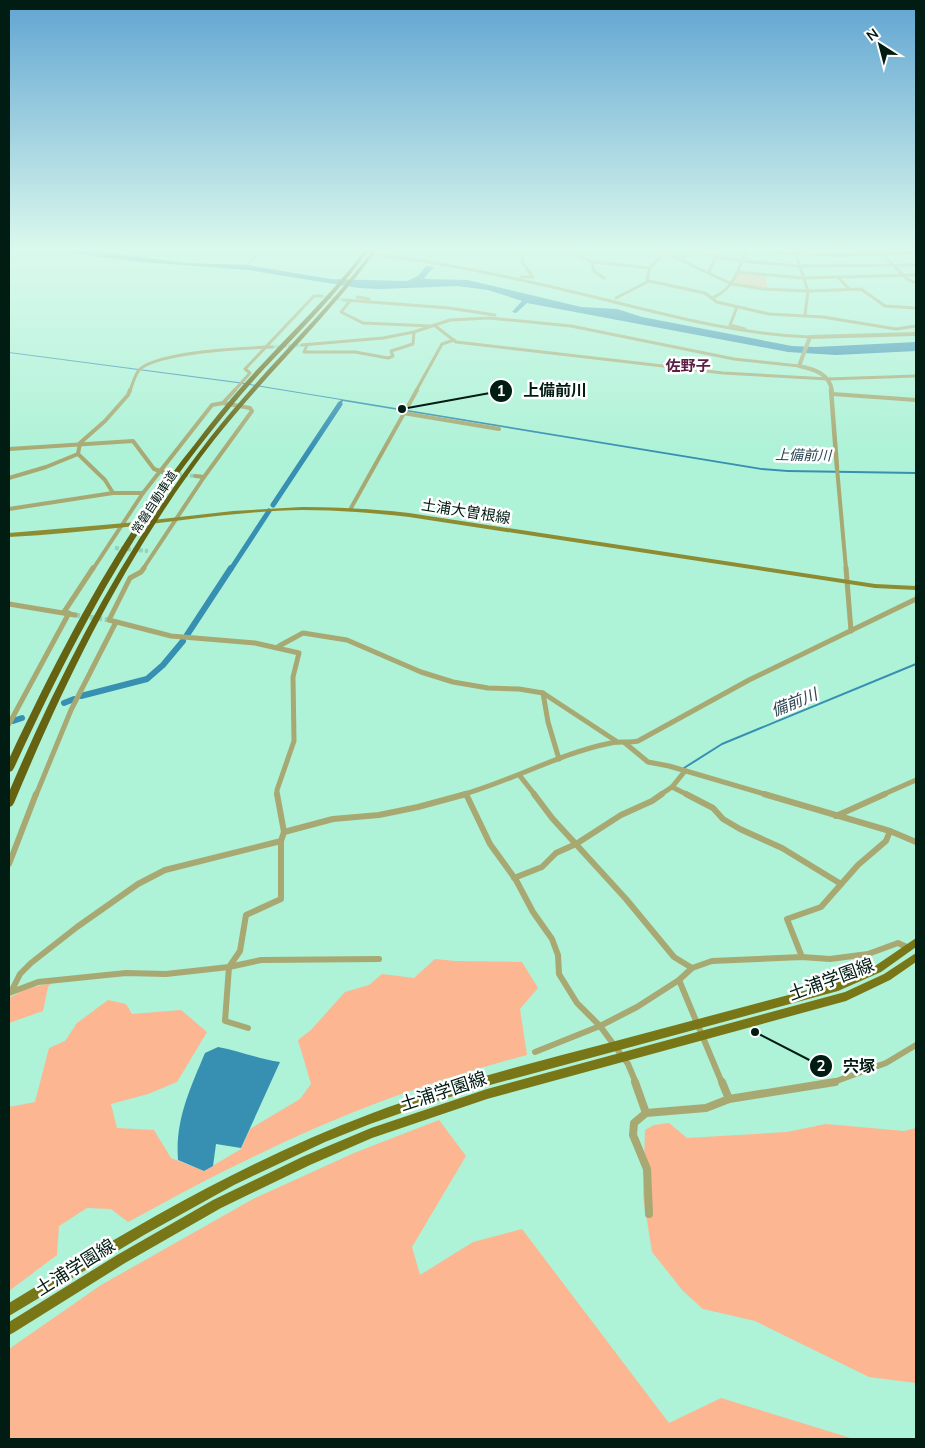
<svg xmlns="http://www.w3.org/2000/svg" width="925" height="1448" font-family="Mulish,'Noto Sans JP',sans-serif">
<rect width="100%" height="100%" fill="#aef2d7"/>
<g fill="#fcb692">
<path d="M737 272 766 275 767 288 733 284Z"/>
<path d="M435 959 455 961 522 962 538 988 520 1009 527 1055C433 1080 340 1114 253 1157 210 1177 169 1200 128 1222L111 1209 87 1208 59 1226 57 1255 9 1291V1107L35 1102 49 1048 65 1041 77 1023 108 1000 126 1004 132 1014 181 1010 207 1032 177 1082 148 1094 111 1104 117 1128 154 1130 171 1158 204 1171 241 1149 250 1129 300 1099 311 1084 298 1040 311 1030 345 992 369 985 382 974 414 978Z"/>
<path d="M52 983 48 987 43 1011 9 1023V998L28 988Z"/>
<path d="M439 1120 466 1156 412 1247 420 1275 473 1242 522 1229 669 1423 721 1398 854 1439H9V1349L101 1285 253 1199 354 1153Z"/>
<path d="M669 1123 687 1138 787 1132 826 1124 904 1131 916 1128V1383L869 1377 755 1321 703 1309 683 1291 652 1252 643 1196 645 1130 654 1125Z"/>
</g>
<g fill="#378fb2">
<path d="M67 251H92L186 263 247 265 331 279 407 281 418 276 426 266 434 267 424 278 426 279 468 280 581 307 617 309 642 317 792 346 815 347 916 342V351L836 355 788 352 527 303 516 313 512 312 522 301 488 290 457 286 381 289 359 288 248 270 142 262 85 255Z"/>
<path d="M9 352 238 382 761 468 787 470 916 472V474L788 472 762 470 343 401 341 404H338L341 400 237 383 9 353Z"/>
<path d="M218 1047C239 1051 259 1059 280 1062L241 1148 216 1144 213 1166 204 1171 178 1160C175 1120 190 1089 205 1053Z"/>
</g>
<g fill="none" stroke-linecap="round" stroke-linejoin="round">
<g stroke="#378fb2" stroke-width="1">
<path d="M767 251 782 252"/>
<path d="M885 253 916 251"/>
<path d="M819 254 878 253"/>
<path d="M247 265 261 251"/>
</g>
<path stroke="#378fb2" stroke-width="2" d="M684 768 722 744 916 664"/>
<g stroke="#378fb2" stroke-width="5">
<path d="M273 505 340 404"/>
<path d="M231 569 269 511"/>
</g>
<g stroke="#378fb2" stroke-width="6">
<path d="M187 635 231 568"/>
<path d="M81 696 147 679 163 665 183 641"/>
<path d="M64 703 74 699"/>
<path d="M13 721 22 718"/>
</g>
<g stroke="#94d2ba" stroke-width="3" stroke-dasharray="3 1" stroke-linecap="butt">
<path d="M321 296 344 300"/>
<path d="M272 347 302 345"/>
</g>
<g stroke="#94d2ba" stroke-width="4" stroke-dasharray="4 2" stroke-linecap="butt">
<path d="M166 473 195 476"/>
<path d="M115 548 148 551"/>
</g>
<path stroke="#94d2ba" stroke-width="5" stroke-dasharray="5 2.5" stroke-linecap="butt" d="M75 615 109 620"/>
<g stroke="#a8a872" stroke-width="3">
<path d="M518 251 574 253 592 262 650 268"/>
<path d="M666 251 650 268 647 279 649 281 705 293 717 302 769 314 823 317 896 329 916 326"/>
<path d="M795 251 808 291 805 315"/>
<path d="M879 251 907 279 916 283"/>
<path d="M358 252C436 261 513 277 590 296 663 314 734 334 810 337"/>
<path d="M663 252 732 284 763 289 808 291 861 289 885 306 916 308"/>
<path d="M693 252 742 261 799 266 916 265"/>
<path d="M681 259 694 251"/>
<path d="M592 262 594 271 604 278"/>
<path d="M709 272 714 260 719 256"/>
<path d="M737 272 803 278 916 275"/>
<path d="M521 277H533L522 262V251"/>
<path d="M838 277 849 289"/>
<path d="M357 297 369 299"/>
<path d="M714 297C733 289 739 269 746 251"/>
<path d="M616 298 649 281"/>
<path d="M344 300 449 308 495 315"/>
<path d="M350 301 341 312 363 323 430 326"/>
<path d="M737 307 730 325 745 329"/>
<path d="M434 325 456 342 723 373 828 379 916 376"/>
<path d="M302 345 383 338 414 332 450 320 489 318 571 326 734 359 799 366"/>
<path d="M307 345 304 352H355L388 358 393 356 391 351 413 344 414 332"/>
<path d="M130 391C132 385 135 375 139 370 157 352 245 348 272 347"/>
<path d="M234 391 250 373 245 369 314 296H321"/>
<path d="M416 391 442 344 454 340"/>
</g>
<g stroke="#a8a872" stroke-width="4">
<path d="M833 394 916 400"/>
<path d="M223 403 235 390"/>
<path d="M403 413 499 429"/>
<path d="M9 449 133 441 154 469 166 473"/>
<path d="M78 454 105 480 113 493"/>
<path d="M837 468 846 569"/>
<path d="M195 476 204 477"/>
<path d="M9 478 46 467 78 454 80 443 105 421 128 395 130 390"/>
<path d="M351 508 417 390"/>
<path d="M9 509 113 493H143"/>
<path d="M93 569 143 493 212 405 223 403 250 408 252 411 204 477 143 569"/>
</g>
<g stroke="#a8a872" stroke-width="5">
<path d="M144 568 141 572 130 578 109 620 171 636 255 643 299 653 293 677 294 741 277 790V795"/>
<path d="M846 568 851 631"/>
<path d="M9 604 75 615"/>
<path d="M64 612 93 568"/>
<path d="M279 646 303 633 347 640 421 672 453 682 488 688 519 689 543 693 616 741"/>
<path d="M543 693 548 722 559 759"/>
<path d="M9 724 69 613"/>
<path d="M625 743 648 762 669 766 768 795"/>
<path d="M520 776 535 795"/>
<path d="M672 787 688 795"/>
<path d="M36 795 71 710 116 622"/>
<path d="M461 795C512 781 560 753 611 743 620 741 629 743 638 741L749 680 916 599"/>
<path d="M660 795 672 787 685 771"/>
<path d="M882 795 916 780"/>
</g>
<g stroke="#a8a872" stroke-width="6">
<path d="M466 794 490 844 516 880 533 912 552 939 558 955 559 974 577 1003 600 1026 628 1064 636 1083"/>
<path d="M534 794 552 818 626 899 674 957 692 968"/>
<path d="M686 794 713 808 723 819 740 829 782 848 841 884"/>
<path d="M764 794 890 831 916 842"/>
<path d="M836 816 885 794"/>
<path d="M284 832 333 819 379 815 418 807 466 794"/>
<path d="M9 864 36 794"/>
<path d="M514 878 542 867 556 853 576 844 621 815 652 801 662 794"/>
<path d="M802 957 787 919 821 907 858 865 886 841 890 831"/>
<path d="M679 980 722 1083"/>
<path d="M12 990 20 974 31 963 77 927 138 884 165 870 281 841"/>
<path d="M9 993 38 982 126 973 166 974 229 967 261 960 379 959"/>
<path d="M248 1028 225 1021 229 967 240 951 246 915 281 899V841L284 832 277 794"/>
<path d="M535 1052 600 1026 637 1007 679 980 692 968 712 961 802 957 830 959 868 954 898 943 909 948"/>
<path d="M831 1083 886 1063 916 1045"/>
</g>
<g stroke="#a8a872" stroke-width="8">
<path d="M635 1082 646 1113"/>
<path d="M722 1082 729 1099"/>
<path d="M649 1214 647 1169 633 1135 634 1123 646 1113 706 1108 729 1099 835 1082"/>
</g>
<path stroke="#a8a872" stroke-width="4" d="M832 391C830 374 814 369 799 366L810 337 916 334"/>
<path stroke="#a8a872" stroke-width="4.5" d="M831 390 837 468"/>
<g fill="#8d8c32" fill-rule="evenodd">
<path d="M754 251H767L835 255 916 252V254L835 257 756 252Z"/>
<path d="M302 507C338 507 373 509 409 513L875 584 916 586V590L875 588 409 517C374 513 339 510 303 510 244 511 185 520 126 527 87 531 48 535 9 537V533L126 523 233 511Z"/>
</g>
<g fill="#787616" fill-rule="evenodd">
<path d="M916 938V947L881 972 838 991 490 1085 430 1103 370 1124 325 1142 234 1185 144 1235 9 1316V1303C125 1232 242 1162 370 1114 449 1084 531 1063 612 1042 687 1022 762 1002 838 982L875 966Z"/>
<path d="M916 953V962L890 980 846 1001 487 1099 372 1138 310 1165 221 1208 125 1263 13 1333 9 1335V1322L117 1255 213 1200 302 1157 371 1128 487 1089 845 992 884 974Z"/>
</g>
<g fill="#656312" fill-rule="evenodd">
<path d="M364 251H368C337 294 300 331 263 370 240 395 219 421 198 448 122 546 66 656 14 768L12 771 9 772V759C61 649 118 539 195 444 210 424 226 404 243 385 283 340 328 299 364 251Z"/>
<path d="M372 251H376C327 318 265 375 214 440 129 549 67 676 14 803L12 806 9 807V792C62 668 126 546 209 439 260 373 322 317 372 251Z"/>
</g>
</g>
<linearGradient id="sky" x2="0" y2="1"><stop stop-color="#61a5d2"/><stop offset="0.55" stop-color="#dbf9ed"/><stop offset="1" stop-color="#dbf9ed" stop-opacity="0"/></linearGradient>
<rect width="925" height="453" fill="url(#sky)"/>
<g text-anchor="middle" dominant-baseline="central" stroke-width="5" stroke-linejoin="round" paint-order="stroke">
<g font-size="12" fill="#011c13" stroke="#fff">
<text transform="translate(154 502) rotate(-57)">常磐自動車道</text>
</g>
<g font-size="14" font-style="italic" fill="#2a4551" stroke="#fff">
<text transform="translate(803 455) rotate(1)">上備前川</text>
</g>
<g font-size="15" font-weight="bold" fill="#5c1e42" stroke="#fff">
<text x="688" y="365">佐野子</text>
</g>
<g font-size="15" fill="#011c13" stroke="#fff">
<text transform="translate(466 511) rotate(9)">土浦大曽根線</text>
</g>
<g font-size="16" font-style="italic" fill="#2a4551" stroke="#fff">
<text transform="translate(794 702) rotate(-22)">備前川</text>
</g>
<g font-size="18" fill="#011c13" stroke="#fff">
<text transform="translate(831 979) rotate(-20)">土浦学園線</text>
<text transform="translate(443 1091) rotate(-18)">土浦学園線</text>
<text transform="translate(75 1267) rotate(-32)">土浦学園線</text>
</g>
</g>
<path fill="none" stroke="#011c13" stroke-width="2" d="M402 409L501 391M755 1032L821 1066"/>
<g fill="#011c13" stroke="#fff" stroke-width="2">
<circle cx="402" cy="409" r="5"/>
<circle cx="755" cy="1032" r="5"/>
<circle cx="501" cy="391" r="12"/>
<circle cx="821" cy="1066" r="12"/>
</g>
<g font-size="15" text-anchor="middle" font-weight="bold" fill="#fff">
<text x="501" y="396">1</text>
<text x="821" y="1071">2</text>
</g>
<g font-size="16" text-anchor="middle" font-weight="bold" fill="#011c13" stroke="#fff" stroke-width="5" stroke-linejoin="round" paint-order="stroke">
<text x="555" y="396">上備前川</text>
<text x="859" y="1072">宍塚</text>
</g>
<rect width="925" height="1448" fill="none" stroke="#011c13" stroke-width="20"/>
<g transform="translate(880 45) rotate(324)" stroke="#ffffff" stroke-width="4" paint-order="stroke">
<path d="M0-4L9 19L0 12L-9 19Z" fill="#011c13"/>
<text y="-8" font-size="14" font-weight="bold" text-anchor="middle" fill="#011c13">N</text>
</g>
</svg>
